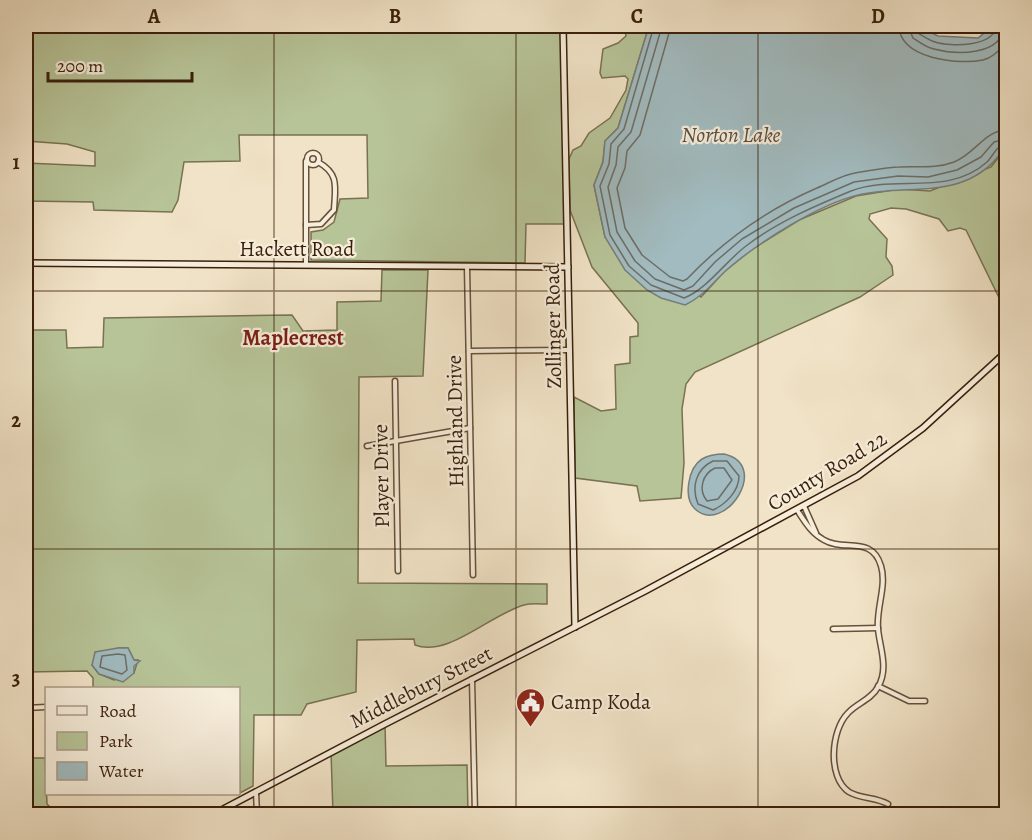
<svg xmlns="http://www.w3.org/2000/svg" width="1032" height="840" font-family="Alegreya,serif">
<rect width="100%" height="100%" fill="#f1e3c7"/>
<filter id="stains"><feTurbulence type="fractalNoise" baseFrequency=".00333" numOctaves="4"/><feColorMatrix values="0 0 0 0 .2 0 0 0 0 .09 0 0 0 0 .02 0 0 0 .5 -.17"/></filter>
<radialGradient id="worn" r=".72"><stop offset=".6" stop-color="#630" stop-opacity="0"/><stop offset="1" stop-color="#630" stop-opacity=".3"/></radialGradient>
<g fill="#b7c498" stroke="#787251" stroke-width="1.5" fill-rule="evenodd">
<path d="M26 26H563L565 224H526L525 263 311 260V232L323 230 334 222 340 199 368 198 367 135H239L240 161 184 162 178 200 172 212 94 210 93 202 26 201V163L95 166V152L67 144 26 141Z"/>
<path d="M624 26H649L618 128 605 141 603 162 594 185 605 237 701 297 724 272 751 250 799 220 856 196 899 189 930 191 991 167 1002 153 1006 152V270L999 274 1006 296V312L966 230 960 228 948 231 939 219 906 209 891 208 870 214 869 219 887 239 886 257 892 266 893 275 860 297 695 372 686 384 682 409 684 463 681 498 640 501 637 486 575 478 574 397 601 411 616 409 615 365 630 363V337L638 336V323L592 267 570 210 569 159 573 150 581 146 589 133 610 118 626 90 628 79 625 76 602 78 600 73 603 49 618 43 626 36Z"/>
<path d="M382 270H428L423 376 359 377 358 583 547 584V604C540 604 531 603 524 605 491 614 448 658 415 645L414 639 357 640 356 692 307 704 301 715H254L253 786 240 793 238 688H93V678L87 671 26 672V486L33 484V459L26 454V330H66L67 348 103 347 104 318 292 315 303 331 337 330V302L381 301ZM118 648H128L134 660H138L134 673 114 680 99 674 92 665 95 661Z"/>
<path d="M385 724 386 766 467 765 468 814H333L331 752Z"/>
<path d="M26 758H45L47 804 51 808 84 810 93 814H26Z"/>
</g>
<g fill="#a1bbc0" stroke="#777d77" stroke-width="1.5">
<path d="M649 26H917L938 36 978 38 993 26H1006V152L1001 153C964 202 910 183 858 195 818 205 761 241 730 267 713 281 706 295 685 305L661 298 647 290 625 270 605 237 594 185 603 162 605 141 618 128Z"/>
<path d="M724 454C772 465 724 536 695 509 683 498 688 468 702 459 709 455 716 454 724 454Z"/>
<path d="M118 648H128L134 660 140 661 134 666V673L123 682 99 674 92 665 95 652Z"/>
</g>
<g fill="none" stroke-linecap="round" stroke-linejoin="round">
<g stroke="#6d6d65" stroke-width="1.5">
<path d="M654 26 624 129 611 144 609 164 600 186 610 235 629 266 651 285 684 298C707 289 726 261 746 246 777 222 815 206 851 191 895 174 948 197 987 162 991 158 994 152 998 148L1006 147"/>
<path d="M662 26 631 132 618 147 616 165 608 187 617 232 635 261 655 279 684 290 693 286 715 262 742 239 794 208 854 182 898 176 928 177 957 170 981 157 994 142 1006 139"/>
<path d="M671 26 640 135 627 151 625 168 617 188 625 228 642 255 670 277 683 281 687 279C725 239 766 210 817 188 829 183 842 175 855 173 869 171 885 167 900 167 918 166 936 169 954 162 975 154 984 131 1006 130"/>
<path d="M899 26C900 59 958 65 983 60 993 58 1000 49 1006 43"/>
<path d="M908 26 913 38C919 42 927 48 934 49 956 55 1002 56 1004 26"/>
<path d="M916 26 918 33C923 36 929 40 935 42 951 47 994 47 996 26"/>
<path d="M713 461H727L739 476C739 491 726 504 713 510L698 504C691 487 696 469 713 461Z"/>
<path d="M715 468H724L732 480 718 499 707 501C698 490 702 474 715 468Z"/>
<path d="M118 654 125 655 127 670 122 674 100 667 102 656Z"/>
</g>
<defs>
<g id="street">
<circle cx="313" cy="159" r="6"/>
<path d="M306 225 321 224 334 210C335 188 340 174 318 162"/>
<path d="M306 265V161"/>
<path d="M467 267 473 575"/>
<path d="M469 351 569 350"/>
<path d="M395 381 398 571"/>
<path d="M367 446 470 428"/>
<path d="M804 506 816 533"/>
<path d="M797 510C805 522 811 533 824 540 844 552 872 535 881 566 887 586 876 608 878 629 880 649 889 668 878 687 871 700 857 703 848 713 831 730 827 777 849 792 861 799 875 797 888 804"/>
<path d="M833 629 878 628"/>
<path d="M472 679 475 814"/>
<path d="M878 686 909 701H925"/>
<path d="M26 708 46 707"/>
<path d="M256 792 257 814"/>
</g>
<g id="secondary">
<path d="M563 26 575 627"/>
<path d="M26 263 568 267"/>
<path d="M214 814 385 724 645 591 858 476 923 428 1006 352"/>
</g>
</defs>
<use href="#street" stroke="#675039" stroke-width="7"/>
<use href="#secondary" stroke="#391f0a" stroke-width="8"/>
<use href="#street" stroke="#f6eddb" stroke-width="4"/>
<use href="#secondary" stroke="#f6eddb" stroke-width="5"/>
</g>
<path fill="none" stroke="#391f0a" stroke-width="1.5" stroke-opacity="0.55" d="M274 26V814M516 26V814M758 26V814M26 291H1006M26 549H1006"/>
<defs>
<symbol id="civic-pin" viewBox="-11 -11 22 30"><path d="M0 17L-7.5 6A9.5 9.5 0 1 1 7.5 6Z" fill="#8f2418" stroke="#f6eddb"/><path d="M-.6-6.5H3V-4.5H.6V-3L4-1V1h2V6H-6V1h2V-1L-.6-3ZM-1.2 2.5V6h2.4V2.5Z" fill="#fff"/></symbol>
</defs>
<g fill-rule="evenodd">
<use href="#civic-pin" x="514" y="686" width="33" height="45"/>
</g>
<g text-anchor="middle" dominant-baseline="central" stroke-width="4.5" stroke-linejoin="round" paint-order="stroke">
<g font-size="21" fill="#391f0a" stroke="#f6eddb">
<text x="297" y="249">Hackett Road</text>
<text transform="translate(553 326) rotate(-91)">Zollinger Road</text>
<text transform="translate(455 421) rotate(-91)">Highland Drive</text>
<text transform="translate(827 471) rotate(-31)">County Road 22</text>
<text transform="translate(381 476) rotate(-91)">Player Drive</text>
<text transform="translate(421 687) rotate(-27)">Middlebury Street</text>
</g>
<g font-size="21" fill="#391f0a" stroke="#f6eddb" text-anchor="start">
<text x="551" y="702">Camp Koda</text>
</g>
<g font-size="22" font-style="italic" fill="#584e41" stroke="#f6eddb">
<text x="731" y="135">Norton Lake</text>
</g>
<g font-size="22" font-weight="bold" fill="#7a1f14" stroke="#f6eddb">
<text x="293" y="338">Maplecrest</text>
</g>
</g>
<rect width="1032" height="840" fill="none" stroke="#f1e3c7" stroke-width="66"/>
<rect x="45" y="687" width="195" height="108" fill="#f6eddb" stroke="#aa9b87" stroke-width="1.5"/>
<rect x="57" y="706" width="30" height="9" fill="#f6eddb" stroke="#aa9b87" stroke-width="1.5"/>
<text x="99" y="717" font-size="18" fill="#391f0a">Road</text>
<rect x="57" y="732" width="30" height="18" fill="#b7c498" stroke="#aa9b87" stroke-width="1.5"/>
<text x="99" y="747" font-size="18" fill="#391f0a">Park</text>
<rect x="57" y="762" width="30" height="18" fill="#a1bbc0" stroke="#aa9b87" stroke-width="1.5"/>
<text x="99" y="777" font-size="18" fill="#391f0a">Water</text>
<path d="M48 72v9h144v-9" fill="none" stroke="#391f0a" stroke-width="3"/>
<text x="57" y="72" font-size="18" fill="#391f0a" stroke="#f6eddb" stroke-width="4.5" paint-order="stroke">200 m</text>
<rect x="33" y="33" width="966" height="774" fill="none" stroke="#391f0a" stroke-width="2"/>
<g font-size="20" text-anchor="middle" font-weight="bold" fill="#391f0a">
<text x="154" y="23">A</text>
<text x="395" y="23">B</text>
<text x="637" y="23">C</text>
<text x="878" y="23">D</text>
<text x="16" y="169">1</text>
<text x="16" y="427">2</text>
<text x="16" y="685">3</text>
</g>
<rect width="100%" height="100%" filter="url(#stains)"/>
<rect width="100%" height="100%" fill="url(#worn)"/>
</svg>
